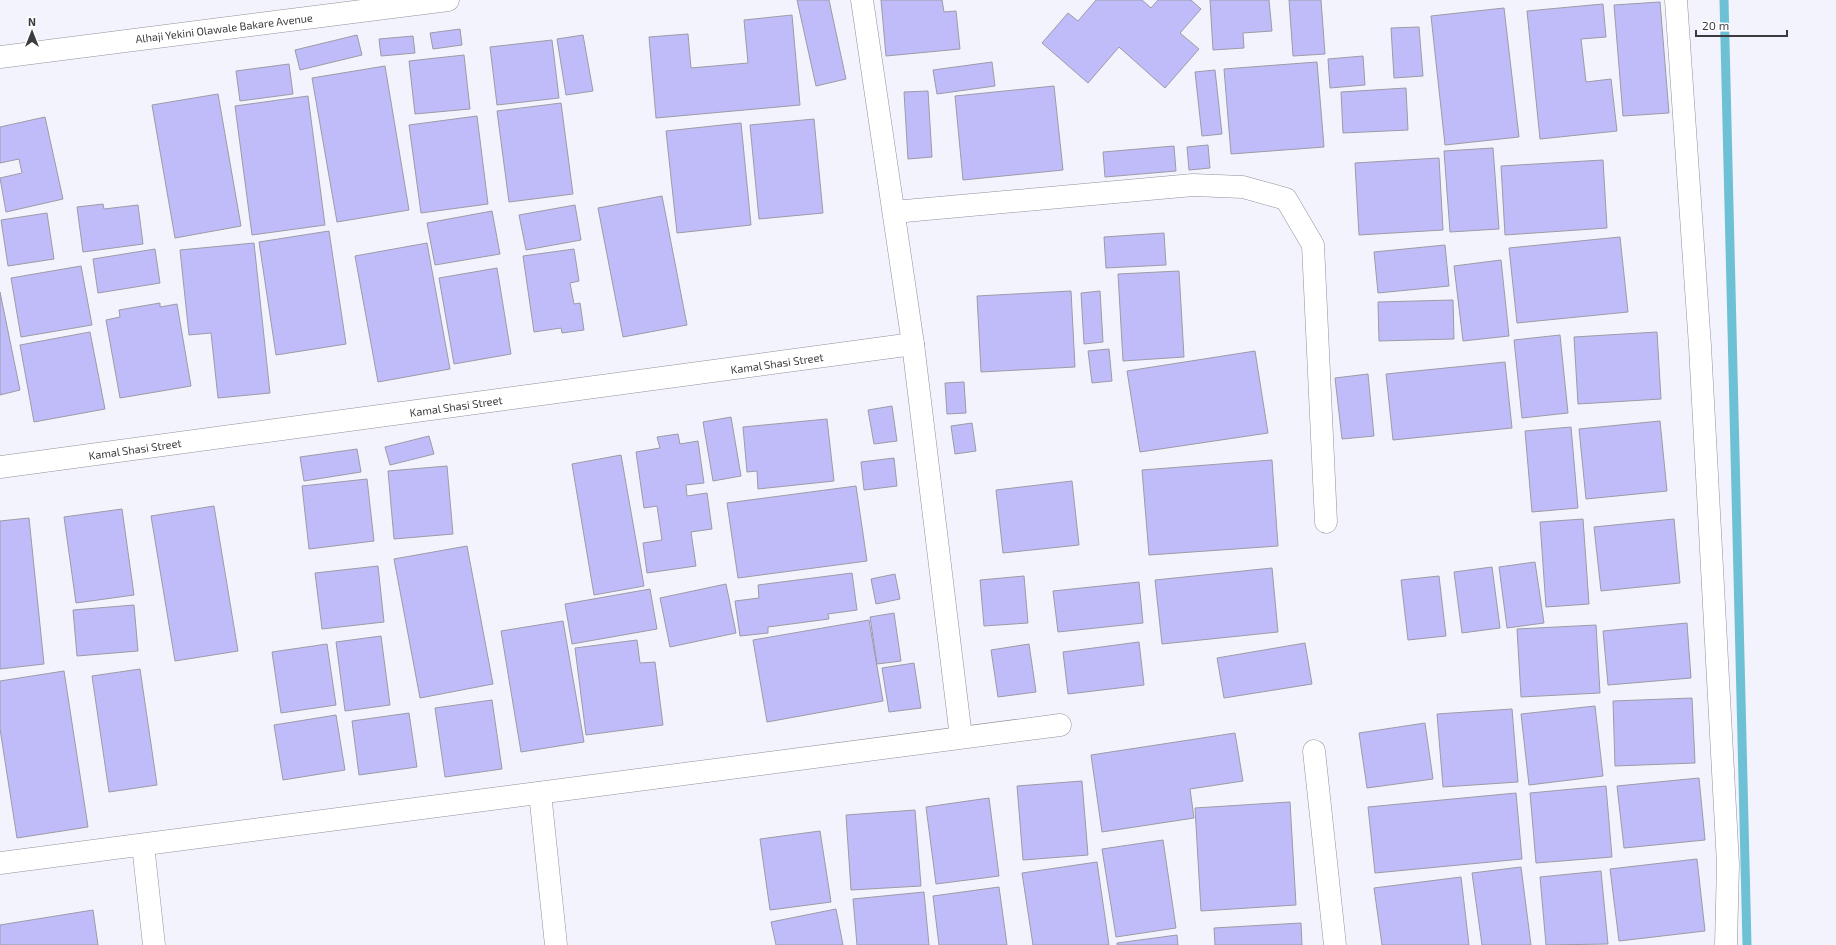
<svg xmlns="http://www.w3.org/2000/svg" width="1836" height="945" font-family="'Exo 2',sans-serif">
<rect width="100%" height="100%" fill="#f3f3fe"/>
<g fill="none" stroke-linecap="round" stroke-linejoin="round">
<path stroke="#6ec1d5" stroke-width="9" d="M1724 0 1747 945"/>
</g>
<g fill="#c0bcfa" stroke="#9c9ba5">
<path d="M797 0H829L846 79 816 86Z"/>
<path d="M881 0H942L944 12 956 11 960 49 886 56Z"/>
<path d="M1096 0H1142L1151 8 1158 0H1191L1201 9 1180 33 1199 49 1165 88 1119 47 1088 83 1042 43 1068 13 1078 21Z"/>
<path d="M1210 0H1269L1272 31 1243 33 1244 48 1213 50Z"/>
<path d="M1289 0H1321L1325 54 1293 56Z"/>
<path d="M1660 2 1669 113 1623 116 1614 5Z"/>
<path d="M1603 4 1606 37 1581 39 1586 82 1611 79 1617 131 1540 139 1527 11Z"/>
<path d="M1504 8 1519 137 1445 145 1431 16Z"/>
<path d="M792 15 800 105 656 118 649 37 688 34 691 68 748 63 744 20Z"/>
<path d="M1419 27 1423 76 1394 78 1391 28Z"/>
<path d="M460 29 462 45 433 49 430 33Z"/>
<path d="M357 35 362 55 300 70 295 50Z"/>
<path d="M583 35 593 91 566 95 557 39Z"/>
<path d="M413 36 415 53 381 56 379 39Z"/>
<path d="M552 40 559 98 497 105 490 47Z"/>
<path d="M464 55 470 109 415 114 409 61Z"/>
<path d="M1363 56 1365 85 1330 88 1328 59Z"/>
<path d="M992 62 995 86 937 94 933 70Z"/>
<path d="M1317 62 1324 147 1231 154 1224 69Z"/>
<path d="M289 64 293 94 240 101 236 71Z"/>
<path d="M385 66 409 210 337 222 312 78Z"/>
<path d="M1215 70 1222 134 1202 136 1195 72Z"/>
<path d="M1054 86 1063 170 963 180 955 96Z"/>
<path d="M1406 88 1408 130 1343 133 1341 92Z"/>
<path d="M928 91 932 157 908 159 904 92Z"/>
<path d="M218 94 241 226 175 238 152 105Z"/>
<path d="M308 96 325 225 252 235 235 106Z"/>
<path d="M561 103 573 194 509 202 497 111Z"/>
<path d="M477 116 488 204 421 213 409 125Z"/>
<path d="M45 117 63 199 6 212 0 178 22 173 19 159 0 163V127Z"/>
<path d="M814 119 823 213 759 219 750 125Z"/>
<path d="M741 123 751 225 677 233 666 131Z"/>
<path d="M1208 145 1210 168 1189 170 1187 147Z"/>
<path d="M1174 146 1176 171 1105 177 1103 152Z"/>
<path d="M1493 148 1499 229 1450 232 1444 151Z"/>
<path d="M1439 158 1443 230 1359 235 1355 163Z"/>
<path d="M1603 160 1607 228 1505 235 1501 166Z"/>
<path d="M662 196 687 325 623 337 598 208Z"/>
<path d="M103 204 104 209 138 205 143 244 83 252 77 207Z"/>
<path d="M575 205 581 240 526 250 519 215Z"/>
<path d="M492 211 500 254 435 265 427 223Z"/>
<path d="M47 213 54 259 8 266 1 220Z"/>
<path d="M329 231 346 344 276 355 259 242Z"/>
<path d="M1164 233 1166 265 1106 268 1104 237Z"/>
<path d="M1620 237 1628 312 1517 323 1509 248Z"/>
<path d="M254 243 270 393 218 398 211 333 189 335 180 250Z"/>
<path d="M427 243 450 369 378 382 355 256Z"/>
<path d="M1445 245 1449 286 1378 293 1374 252Z"/>
<path d="M155 249 160 283 98 293 93 259Z"/>
<path d="M574 249 579 281 570 283 574 304 580 303 584 330 562 333 561 328 534 332 523 256Z"/>
<path d="M1501 260 1509 336 1463 341 1454 266Z"/>
<path d="M81 266 92 325 21 337 11 278Z"/>
<path d="M497 268 511 354 454 364 439 278Z"/>
<path d="M1179 271 1184 357 1123 361 1118 274Z"/>
<path d="M1071 291 1075 367 981 372 977 296Z"/>
<path d="M1100 291 1103 342 1084 344 1081 293Z"/>
<path d="M0 292 20 390 0 395Z"/>
<path d="M1453 300 1454 339 1379 341 1378 302Z"/>
<path d="M160 303V307L177 304 191 386 120 398 106 320 120 317 119 310Z"/>
<path d="M90 332 105 409 34 422 20 345Z"/>
<path d="M1657 332 1661 399 1578 404 1574 337Z"/>
<path d="M1560 335 1568 413 1522 418 1514 340Z"/>
<path d="M1109 349 1112 381 1092 383 1088 351Z"/>
<path d="M1255 351 1268 433 1140 452 1127 371Z"/>
<path d="M1505 362 1512 428 1393 440 1386 374Z"/>
<path d="M1368 374 1374 436 1342 439 1335 378Z"/>
<path d="M964 382 966 413 947 414 945 383Z"/>
<path d="M892 406 897 441 874 444 868 410Z"/>
<path d="M731 417 741 476 713 481 703 422Z"/>
<path d="M827 419 834 481 758 489 757 471 747 472 743 427Z"/>
<path d="M1660 421 1667 491 1586 499 1579 429Z"/>
<path d="M972 423 976 451 955 454 951 426Z"/>
<path d="M1571 427 1578 508 1532 512 1525 431Z"/>
<path d="M678 434 680 444 698 441 704 483 686 485 687 496 707 493 712 529 691 532 696 566 647 573 643 543 662 540 657 506 644 508 636 452 660 448 657 437Z"/>
<path d="M429 436 434 454 390 465 385 447Z"/>
<path d="M357 449 361 472 304 481 300 457Z"/>
<path d="M621 455 644 586 594 595 572 464Z"/>
<path d="M894 458 897 486 864 490 861 462Z"/>
<path d="M1272 460 1278 546 1149 555 1142 470Z"/>
<path d="M447 466 453 534 394 539 388 471Z"/>
<path d="M367 479 374 541 309 549 302 486Z"/>
<path d="M1072 481 1079 545 1003 553 996 490Z"/>
<path d="M856 486 867 561 738 578 727 503Z"/>
<path d="M214 506 238 651 175 661 151 516Z"/>
<path d="M122 509 134 595 76 603 64 517Z"/>
<path d="M29 518 44 664 0 669V521Z"/>
<path d="M1583 519 1589 604 1546 607 1540 522Z"/>
<path d="M1674 519 1680 583 1601 591 1594 527Z"/>
<path d="M467 546 493 684 420 698 394 559Z"/>
<path d="M1535 562 1544 623 1507 628 1499 567Z"/>
<path d="M378 566 384 622 322 629 315 573Z"/>
<path d="M1492 567 1500 628 1462 633 1454 572Z"/>
<path d="M1272 568 1278 632 1162 644 1155 580Z"/>
<path d="M852 573 857 610 828 614 829 619 768 627V633L740 636 735 601 759 598 758 585Z"/>
<path d="M895 574 900 599 876 604 871 579Z"/>
<path d="M1024 576 1028 623 984 626 980 580Z"/>
<path d="M1439 576 1446 636 1408 640 1401 580Z"/>
<path d="M1139 582 1143 623 1058 632 1053 591Z"/>
<path d="M726 584 736 633 670 647 660 598Z"/>
<path d="M650 589 657 629 572 644 565 604Z"/>
<path d="M134 605 138 651 77 656 73 610Z"/>
<path d="M894 613 901 661 877 664 870 617Z"/>
<path d="M869 620 883 701 767 722 753 640Z"/>
<path d="M563 621 584 742 521 752 501 631Z"/>
<path d="M1687 623 1691 678 1608 685 1603 631Z"/>
<path d="M1596 625 1600 693 1521 697 1517 629Z"/>
<path d="M381 636 390 705 345 711 336 642Z"/>
<path d="M637 640 640 663 655 662 663 725 586 735 575 648Z"/>
<path d="M1139 642 1144 685 1068 694 1063 652Z"/>
<path d="M1305 643 1312 684 1224 698 1217 658Z"/>
<path d="M327 644 336 705 281 713 272 652Z"/>
<path d="M1029 644 1036 692 998 697 991 650Z"/>
<path d="M914 663 921 708 889 712 882 668Z"/>
<path d="M140 669 157 785 109 792 92 676Z"/>
<path d="M64 671 88 827 17 838 0 729V681Z"/>
<path d="M1692 698 1695 763 1615 766 1613 701Z"/>
<path d="M492 700 502 769 445 777 435 708Z"/>
<path d="M1595 706 1603 776 1529 785 1521 714Z"/>
<path d="M1512 709 1518 782 1443 787 1437 714Z"/>
<path d="M409 713 417 767 359 775 352 721Z"/>
<path d="M336 715 345 770 283 780 274 725Z"/>
<path d="M1425 723 1433 779 1367 788 1359 733Z"/>
<path d="M1235 733 1243 781 1190 789 1194 818 1102 832 1091 755Z"/>
<path d="M1699 778 1705 840 1624 848 1617 786Z"/>
<path d="M1082 781 1088 855 1023 860 1017 786Z"/>
<path d="M1606 786 1612 857 1536 863 1530 793Z"/>
<path d="M1516 793 1522 859 1375 873 1368 807Z"/>
<path d="M989 798 999 876 936 884 926 807Z"/>
<path d="M1290 802 1296 905 1201 911 1195 808Z"/>
<path d="M915 810 921 886 851 890 846 815Z"/>
<path d="M820 831 831 902 770 910 760 839Z"/>
<path d="M1163 840 1176 928 1116 937 1102 849Z"/>
<path d="M1697 859 1705 931 1619 941 1610 869Z"/>
<path d="M1097 862 1109 945H1033L1022 873Z"/>
<path d="M1521 867 1531 945H1482L1472 873Z"/>
<path d="M1601 871 1608 944 1546 945 1540 877Z"/>
<path d="M1461 877 1469 945H1382L1374 888Z"/>
<path d="M999 887 1007 945H939L933 896Z"/>
<path d="M924 892 929 945H857L853 899Z"/>
<path d="M836 909 843 945H776L771 922Z"/>
<path d="M93 910 98 945H0V925Z"/>
<path d="M1301 923 1302 945H1215L1214 928Z"/>
<path d="M1177 935 1178 945H1117V943Z"/>
</g>
<g fill="none" stroke-linecap="round" stroke-linejoin="round">
<defs>
<g id="minor">
<path d="M862 0 913 344 961 737"/>
<path d="M1676 0 1700 346 1728 864 1726 945"/>
<path d="M0 57 448 0"/>
<path d="M894 212 1193 185 1243 187 1286 199 1313 245 1326 522"/>
<path d="M0 467 913 344"/>
<path d="M1314 751 1335 945"/>
<path d="M540 793 556 945"/>
<path d="M143 845 154 945"/>
<path d="M0 863 1060 725"/>
</g>
</defs>
<use href="#minor" stroke="#91919b" stroke-width="23"/>
<use href="#minor" stroke="#fff" stroke-width="22"/>
</g>
<g text-anchor="middle" dominant-baseline="central" stroke-width="3" stroke-linejoin="round" paint-order="stroke">
<g font-size="11" fill="#3b3b3f" stroke="#fff">
<text transform="translate(224 28) rotate(-7)">Alhaji Yekini Olawale Bakare Avenue</text>
<text transform="translate(777 363) rotate(-8)">Kamal Shasi Street</text>
<text transform="translate(456 406) rotate(-8)">Kamal Shasi Street</text>
<text transform="translate(135 449) rotate(-8)">Kamal Shasi Street</text>
</g>
</g>
<g transform="translate(32 32)" stroke="#ffffff" stroke-width="3" paint-order="stroke">
<path d="M0-3L7 15L0 10L-7 15Z" fill="#3b3b3f"/>
<text y="-6" font-size="11" font-weight="bold" text-anchor="middle" fill="#3b3b3f">N</text>
</g>
<path d="M1696 30v6h91v-6" fill="none" stroke="#3b3b3f" stroke-width="2"/>
<text x="1702" y="30" font-size="12" fill="#3b3b3f" stroke="#ffffff" stroke-width="3" paint-order="stroke">20 m</text>
</svg>
